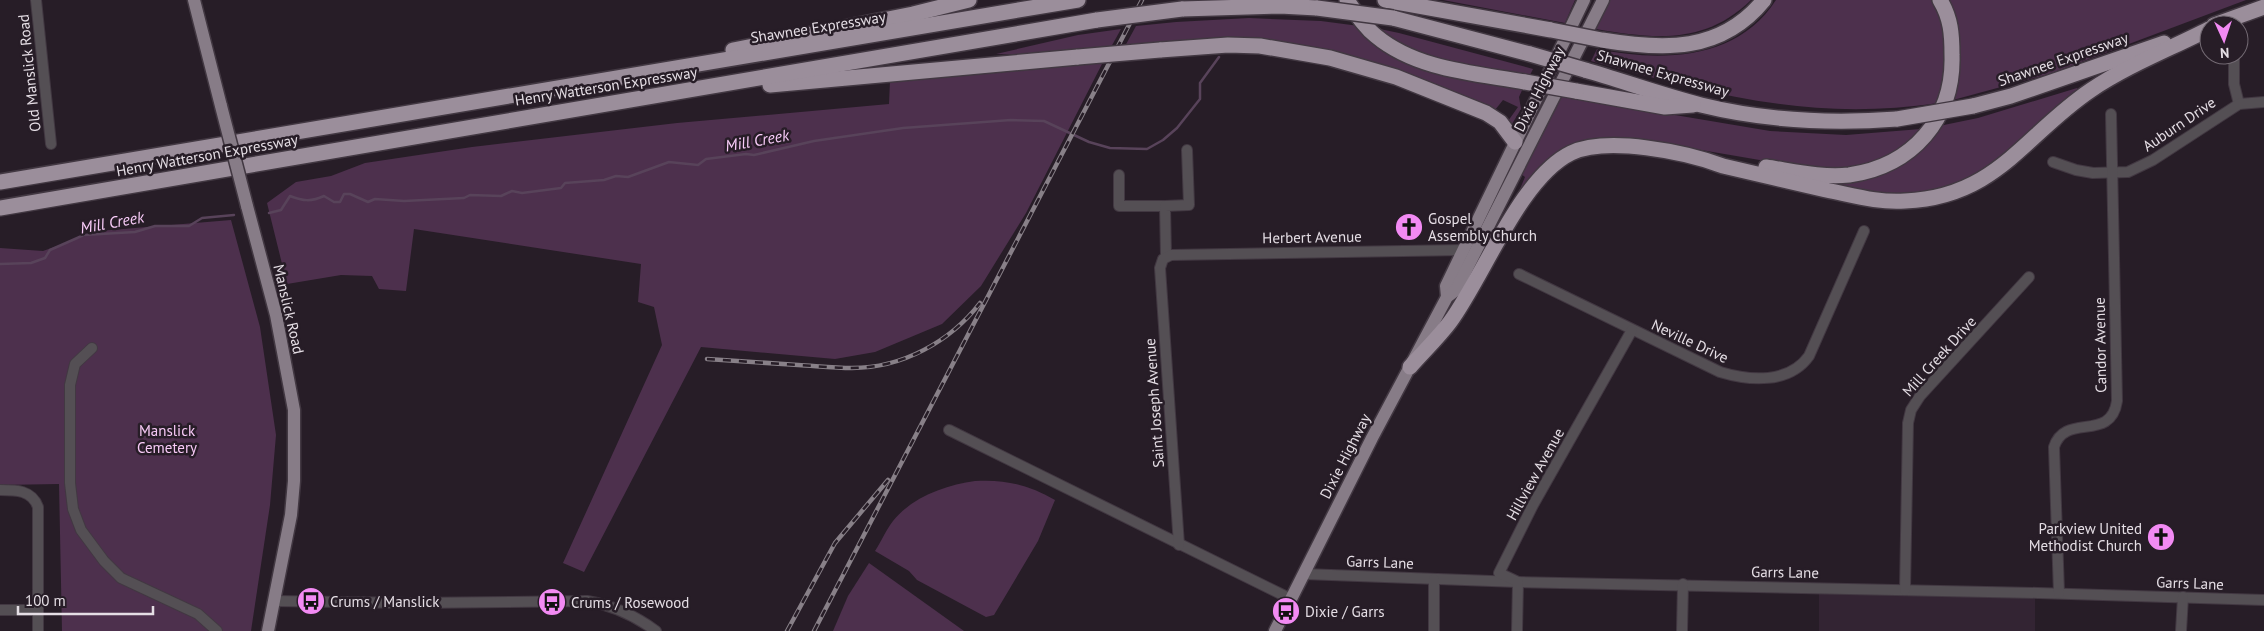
<svg xmlns="http://www.w3.org/2000/svg" width="2264" height="631" font-family="'PT Sans',sans-serif">
<rect width="100%" height="100%" fill="#271d27"/>
<path fill="#332433" d="M1819 592 2035 598V631H1819Z"/>
<g fill="#4d304d">
<path d="M1443 0H1575L1565 23Z"/>
<path d="M1610 0H1751C1705 45 1654 39 1596 29Z"/>
<path d="M1776 0H1931C1953 37 1947 63 1938 103 1810 122 1712 94 1591 61L1597 49C1660 62 1737 61 1776 0Z"/>
<path d="M1947 0H2246L2049 74 1953 100C1965 65 1960 34 1947 0Z"/>
<path d="M1249 18 1321 21 1359 26C1392 73 1469 77 1523 88L1519 97 1521 109 1512 124 1508 121 1518 107 1503 100 1495 110 1334 53 1124 48 1136 26 1176 22Z"/>
<path d="M1375 28 1399 33 1533 69 1529 77 1451 62 1408 50Z"/>
<path d="M1121 29 1110 49 1026 55 996 54 1078 35Z"/>
<path d="M1103 62 1026 213 981 286 942 324 875 352 835 359 701 347 584 572 563 563 662 345 654 307 638 302 641 264 414 229 406 291 379 289 372 276 341 275 287 284 267 203 296 182 331 176 365 163 472 147 677 123 889 104 890 81Z"/>
<path d="M2077 88 2078 90C2047 120 2017 155 1980 176 1973 180 1963 182 1955 185 1914 198 1880 197 1839 184L1865 179 1939 126 1978 118Z"/>
<path d="M1562 96 1770 131 1846 135 1921 129 1902 147 1880 160 1842 170 1794 166 1672 145 1565 154 1515 201 1525 177 1521 174Z"/>
<path d="M231 220 260 327 276 435 270 505 251 631H62L59 484 0 485V248L43 251 99 231Z"/>
<path d="M975 481C1005 479 1029 485 1055 500L1038 541 994 615 986 617 917 580 909 571 875 551C881 542 886 530 893 521 912 497 946 485 975 481Z"/>
<path d="M869 563 964 631H833L848 596Z"/>
</g>
<g fill="none" stroke-linecap="round" stroke-linejoin="round">
<g stroke="#58435a" stroke-width="2.5">
<path d="M269 213 281 210 290 196C303 201 311 202 324 196L334 202H340L344 194H350L368 202 375 199 404 201 464 198 470 195 501 196 512 191 522 193 561 188 565 183 604 180 616 176 628 177 669 162 698 165 706 159 746 154 754 155 814 141 903 128 1011 120 1044 121 1089 142 1110 148 1147 149 1163 140 1177 128 1200 99V83L1219 57"/>
<path d="M0 264 31 263 45 258 50 250 84 235 135 232 155 226H189L202 218 234 215"/>
</g>
<defs>
<g id="minor">
<path d="M36 0 51 144"/>
<path d="M2234 55V84L2239 104"/>
<path d="M2053 162 2076 170 2093 173 2128 172 2153 160 2239 104 2264 102"/>
<path d="M1119 175V206H1165"/>
<path d="M1166 256 1165 206 1189 205 1187 150"/>
<path d="M1519 274 1720 372C1750 381 1789 384 1809 356L1864 231"/>
<path d="M92 348 75 364 70 385V483L73 509 81 530 104 561 121 578 198 614 217 631"/>
<path d="M949 430 1291 599"/>
<path d="M0 490C16 490 32 490 38 507V631"/>
<path d="M1179 545 1160 268 1163 259 1171 255 1463 250"/>
<path d="M1304 574 1518 582 2038 593 2264 600"/>
<path d="M1905 590 1908 423 1911 410 1920 396 2029 277"/>
<path d="M2059 593 2054 447C2065 412 2111 443 2117 401L2111 114"/>
<path d="M274 601 413 603 587 601C613 605 634 615 656 631"/>
<path d="M0 610H37"/>
<path d="M1434 631V579"/>
<path d="M1517 631 1518 582 1499 573 1533 505 1632 330"/>
<path d="M1682 631 1683 584"/>
<path d="M2181 631 2183 597"/>
</g>
<g id="major">
<path d="M194 0 221 106"/>
<path d="M247 206 276 315 294 410V481L291 515 268 631"/>
<path d="M1447 297 1446 286 1584 0"/>
<path d="M1275 631 1372 438 1447 297 1456 290 1603 0"/>
</g>
<g id="highway">
<path d="M1347 0C1356 13 1364 27 1376 36 1417 70 1475 73 1525 82"/>
<path d="M1385 0 1551 30"/>
<path d="M1182 9 1280 6 1317 8"/>
<path d="M1393 18 1530 54"/>
<path d="M2214 25 2264 7"/>
<path d="M1602 40C1663 50 1721 53 1764 0"/>
<path d="M733 50 913 14 969 0"/>
<path d="M1160 50 1228 45 1260 46 1330 58 1396 77 1486 113 1500 122 1515 142"/>
<path d="M1585 70C1623 81 1662 95 1701 105 1766 121 1831 124 1897 119"/>
<path d="M770 85 1078 57"/>
<path d="M1576 91 1665 107 1693 105"/>
<path d="M1973 106 2011 96 2164 43"/>
<path d="M1766 167C1793 171 1822 178 1849 175 1913 166 1954 118 1952 55 1952 35 1951 18 1940 0"/>
<path d="M0 182 1078 0"/>
<path d="M0 208 1097 20"/>
<path d="M1410 367C1423 352 1438 338 1450 322 1484 276 1520 178 1571 153 1607 136 1686 152 1723 166 1757 174 1792 182 1826 190 1852 195 1878 203 1905 201 1997 197 2024 135 2091 90 2128 65 2170 49 2209 29"/>
</g>
</defs>
<use href="#minor" stroke="#423842" stroke-width="12"/>
<use href="#major" stroke="#423842" stroke-width="15"/>
<use href="#highway" stroke="#423842" stroke-width="18"/>
<use href="#minor" stroke="#544f54" stroke-width="10"/>
<use href="#major" stroke="#877c87" stroke-width="12"/>
<use href="#highway" stroke="#9b8e9b" stroke-width="15"/>
<defs>
<g id="rail">
<path d="M707 359C737 361 768 363 798 365 816 366 834 368 852 368 902 368 950 342 980 303"/>
<path d="M787 631 835 543 888 480"/>
<path d="M814 631 1142 0"/>
</g>
</defs>
<use href="#rail" stroke="#888088" stroke-width="4.5"/>
<use href="#rail" stroke="#271d27" stroke-width="2.5" stroke-dasharray="8" stroke-linecap="butt"/>
<defs>
<path id="major-bridge" d="M221 106 247 206"/>
<g id="highway-bridge">
<path d="M1317 8 1393 18"/>
<path d="M1097 20 1182 9"/>
<path d="M1551 30 1602 40"/>
<path d="M1530 54 1585 70"/>
<path d="M1078 57 1160 50"/>
<path d="M1525 82 1576 91"/>
<path d="M1897 119 1973 106"/>
</g>
</defs>
<use href="#major-bridge" stroke="#423842" stroke-width="15" stroke-linecap="butt"/>
<use href="#highway-bridge" stroke="#423842" stroke-width="18" stroke-linecap="butt"/>
<use href="#major-bridge" stroke="#877c87" stroke-width="12"/>
<use href="#highway-bridge" stroke="#9b8e9b" stroke-width="15"/>
</g>
<defs>
<symbol id="church-disc" viewBox="-11 -11 22 22"><circle r="9.5" fill="#f28af3" stroke="#271d27"/><path d="M-1.2-6h2.4v3.5h3.3v2.4h-3.3V6h-2.4V-.1h-3.3v-2.4h3.3Z" fill="#111"/></symbol>
<symbol id="bus-disc" viewBox="-11 -11 22 22"><circle r="9.5" fill="#f28af3" stroke="#271d27"/><path d="M-5-6H5V4H4V6H2V4H-2V6H-4V4H-5ZM-3.5-4V0h7V-4ZM-3.5 1.2v1.5H-2V1.2ZM2 1.2v1.5H3.5V1.2Z" fill="#111"/></symbol>
</defs>
<g fill-rule="evenodd">
<use href="#church-disc" x="1393" y="211" width="32" height="32"/>
<use href="#church-disc" x="2145" y="521" width="32" height="32"/>
<use href="#bus-disc" x="295" y="585" width="32" height="32"/>
<use href="#bus-disc" x="536" y="586" width="32" height="32"/>
<use href="#bus-disc" x="1270" y="595" width="32" height="32"/>
</g>
<g text-anchor="middle" dominant-baseline="central" stroke-width="5" stroke-linejoin="round" paint-order="stroke">
<g font-size="15" fill="#e5dee5" stroke="#271d27">
<text transform="translate(818 27) rotate(-9)">Shawnee Expressway</text>
<text transform="translate(2063 59) rotate(-19)">Shawnee Expressway</text>
<text transform="translate(29 73) rotate(-96)">Old Manslick Road</text>
<text transform="translate(1663 73) rotate(16)">Shawnee Expressway</text>
<text transform="translate(606 86) rotate(-9)">Henry Watterson Expressway</text>
<text transform="translate(1539 89) rotate(-63)">Dixie Highway</text>
<text transform="translate(2179 124) rotate(-34)">Auburn Drive</text>
<text transform="translate(207 155) rotate(-10)">Henry Watterson Expressway</text>
<text transform="translate(1312 237) rotate(-1)">Herbert Avenue</text>
<text transform="translate(289 309) rotate(77)">Manslick Road</text>
<text transform="translate(1690 341) rotate(25)">Neville Drive</text>
<text transform="translate(2100 345) rotate(-91)">Candor Avenue</text>
<text transform="translate(1939 356) rotate(-48)">Mill Creek Drive</text>
<text transform="translate(1154 403) rotate(-94)">Saint Joseph Avenue</text>
<text transform="translate(1345 456) rotate(-63)">Dixie Highway</text>
<text transform="translate(1535 474) rotate(-61)">Hillview Avenue</text>
<text transform="translate(1380 562) rotate(2)">Garrs Lane</text>
<text transform="translate(1785 572) rotate(1)">Garrs Lane</text>
<text transform="translate(2190 583) rotate(2)">Garrs Lane</text>
</g>
<g font-size="15" fill="#e5dee5" stroke="#271d27" text-anchor="start">
<text x="1428" y="218">Gospel<tspan x="1428" dy="17">Assembly Church</tspan></text>
<text x="2142" y="528" text-anchor="end">Parkview United<tspan x="2142" dy="17">Methodist Church</tspan></text>
<text x="330" y="601">Crums / Manslick</text>
<text x="571" y="602">Crums / Rosewood</text>
<text x="1305" y="611">Dixie / Garrs</text>
</g>
<g font-size="15" fill="#f7c9f6" stroke="#271d27">
<text x="167" y="430">Manslick<tspan x="167" dy="17">Cemetery</tspan></text>
</g>
<g font-size="16" font-style="italic" fill="#f9ccf9" stroke="#271d27">
<text transform="translate(757 140) rotate(-10)">Mill Creek</text>
<text transform="translate(112 222) rotate(-10)">Mill Creek</text>
</g>
</g>
<g transform="translate(2224 40) rotate(177)"><circle r="24" fill="#271d27" stroke="#736a73"/>
<path d="M0-4L9 19L0 12L-9 19Z" fill="#f28af3"/>
<text y="-8" font-size="14" font-weight="bold" text-anchor="middle" fill="#e5dee5">N</text>
</g>
<path d="M18 606v8h135v-8" fill="none" stroke="#e5dee5" stroke-width="2.5"/>
<text x="25" y="606" font-size="15" fill="#e5dee5" stroke="#271d27" stroke-width="4" paint-order="stroke">100 m</text>
</svg>
